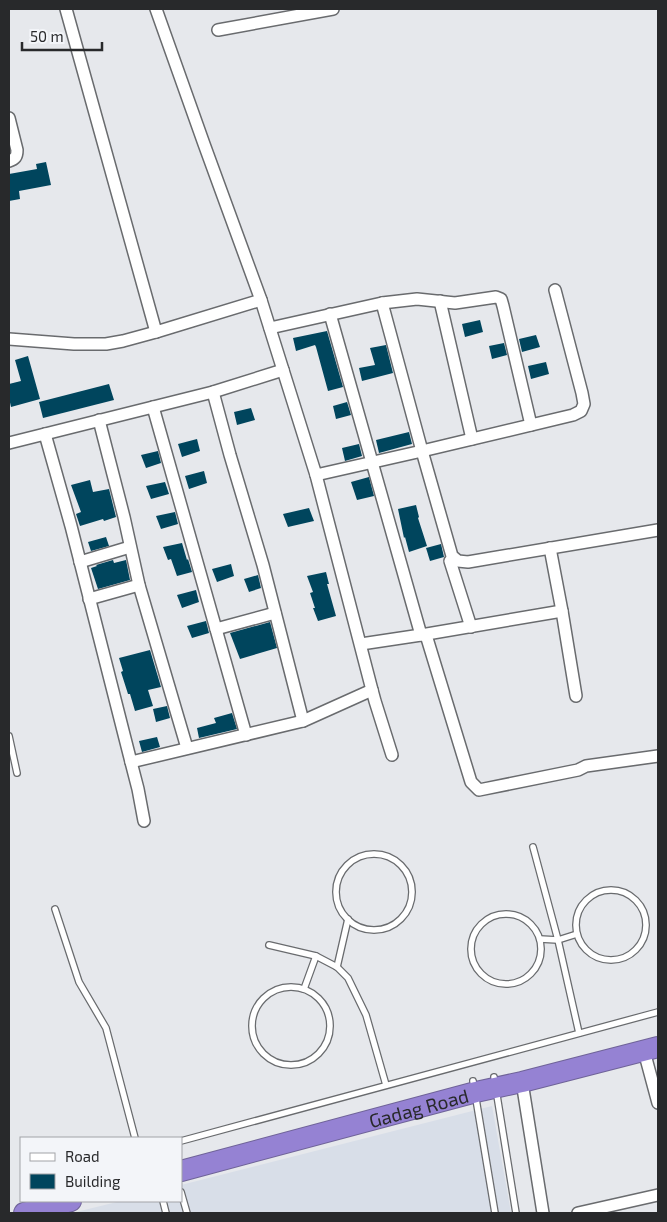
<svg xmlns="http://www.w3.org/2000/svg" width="667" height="1222" font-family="'Exo 2',sans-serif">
<rect width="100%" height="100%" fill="#e6e8ec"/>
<path fill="#d8dee8" d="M492 1106 511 1213H72L121 1201H181V1185Z"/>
<g fill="#00455d">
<path d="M46 162 51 185 19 191 20 199 9 201V174L37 169 36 164Z"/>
<path d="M480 320 483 332 465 337 462 324Z"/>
<path d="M327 331 343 387 328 391 316 347 315 345 296 351 293 338Z"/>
<path d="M536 335 540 347 522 352 519 339Z"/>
<path d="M504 343 507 355 492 359 489 346Z"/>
<path d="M386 345 393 373 362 381 359 368 375 365 370 348Z"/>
<path d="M28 356 40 399 11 407 9 398V384L21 381 15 360Z"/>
<path d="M546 362 549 374 531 379 528 366Z"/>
<path d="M109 384 114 400 43 418 39 402Z"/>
<path d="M347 402 351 415 336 419 333 406Z"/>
<path d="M251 408 255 420 237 425 234 412Z"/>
<path d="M409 432 412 444 379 453 376 440Z"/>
<path d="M197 439 200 451 182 457 178 444Z"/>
<path d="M359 444 362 456 345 461 342 448Z"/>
<path d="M158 451 161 463 146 468 141 455Z"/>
<path d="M204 471 207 483 189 489 185 476Z"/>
<path d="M369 477 374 496 357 500 351 482Z"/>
<path d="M90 480 93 492 109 489 116 517 104 521 103 519 80 526 76 514 81 512 71 485Z"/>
<path d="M165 482 169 494 151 499 146 486Z"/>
<path d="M416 505 419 517 418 518 427 546 409 552 405 537 404 538 398 509Z"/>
<path d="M309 508 314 521 288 527 283 514Z"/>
<path d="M175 512 178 524 161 529 156 516Z"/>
<path d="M106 537 109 546 91 551 88 542Z"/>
<path d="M182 543 187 560 188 559 192 572 177 576 171 559 168 560 163 547Z"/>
<path d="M441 544 444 557 430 561 426 548Z"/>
<path d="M113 560 114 563 126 560 130 580 98 589 91 568 97 566 96 565Z"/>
<path d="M231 564 234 576 217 582 212 569Z"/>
<path d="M326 572 329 584H327L336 616 318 621 313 608H315L310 593 313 592 307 576Z"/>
<path d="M258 575 261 588 249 592 244 579Z"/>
<path d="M196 590 199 602 182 608 177 595Z"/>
<path d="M206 621 209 633 192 638 187 626Z"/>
<path d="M270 622 277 648 240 659 230 633Z"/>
<path d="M150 650 161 687 148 690 153 706 135 711 130 694H128L121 672 123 671 119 658Z"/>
<path d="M167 706 170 718 156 722 153 709Z"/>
<path d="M232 713 237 729 199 738 197 728 216 723 214 718Z"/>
<path d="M157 737 160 747 142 752 139 741Z"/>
</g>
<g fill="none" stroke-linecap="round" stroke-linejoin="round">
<defs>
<g id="lane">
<path d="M9 736 17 773"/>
<path d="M533 847 558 940 579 1033"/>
<circle cx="374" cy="892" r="38"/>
<circle cx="611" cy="925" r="35"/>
<path d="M55 909 79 982 106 1028 135 1138"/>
<circle cx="506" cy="949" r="35"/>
<path d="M540 939 558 940 577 934"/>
<path d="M269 945 316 956 337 967 348 978 366 1015 386 1085"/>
<path d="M337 967 348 919"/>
<circle cx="291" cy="1026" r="39"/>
<path d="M304 989 316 956"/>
<path d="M494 1077 516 1213"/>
<path d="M473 1081 495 1213"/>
<path d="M181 1141 658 1012"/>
<path d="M181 1192 187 1213"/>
<path d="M163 1201 166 1213"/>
</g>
<g id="street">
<path d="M66 9 156 332"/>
<path d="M156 9 204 144 261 300 316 475 422 451 452 556 458 561 468 562 658 530"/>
<path d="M218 30 333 9"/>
<path d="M9 118 17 150C17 157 15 159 9 161"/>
<path d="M440 301 472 439"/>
<path d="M382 303 422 451 573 415 581 411 584 404 582 393 555 290"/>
<path d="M330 314 421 635H426L471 782 479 790 578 770 586 766 658 756"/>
<path d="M270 328 382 303 417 299 455 303 496 297 501 299 503 306 531 425"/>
<path d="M9 339 74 344H106L123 341 156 332 261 300"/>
<path d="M213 392 230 455 263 565 303 721"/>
<path d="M153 407 246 735"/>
<path d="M99 420 124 517 139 585 187 748"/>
<path d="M45 434 71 526 131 762 138 789 144 821"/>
<path d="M9 443 213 392 283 370"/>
<path d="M550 548 562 611 576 696"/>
<path d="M450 561 471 627"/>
<path d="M80 562 130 547"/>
<path d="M89 599 139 585"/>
<path d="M216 629 275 613"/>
<path d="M361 644 421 635 562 611"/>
<path d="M372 690 375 701 392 755"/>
<path d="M131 762 303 721 372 690 316 475"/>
<path d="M644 1051 658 1103"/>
<path d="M522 1082 543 1213"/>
<path d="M578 1213 658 1195"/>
</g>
<g id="highway">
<path id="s1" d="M181 1171 476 1092 522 1082 658 1047"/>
<path d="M24 1213 71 1201"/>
</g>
</defs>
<use href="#lane" stroke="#696b6e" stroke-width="8"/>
<use href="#street" stroke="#696b6e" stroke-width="14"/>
<use href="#highway" stroke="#6f6398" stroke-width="22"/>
<use href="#lane" stroke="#fff" stroke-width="5.5"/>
<use href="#street" stroke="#fff" stroke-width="11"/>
<use href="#highway" stroke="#9582d3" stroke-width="20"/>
</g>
<g text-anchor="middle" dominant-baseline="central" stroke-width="5" stroke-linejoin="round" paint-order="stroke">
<g font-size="19" fill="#28292b" stroke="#f3f5f9">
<text stroke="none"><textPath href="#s1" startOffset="246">Gadag Road</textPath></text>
</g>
</g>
<rect width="667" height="1222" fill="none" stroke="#28292b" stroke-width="20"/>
<rect x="20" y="1137" width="162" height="65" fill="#f3f5f9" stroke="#a2a3a7"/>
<rect x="30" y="1153" width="25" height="8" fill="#ffffff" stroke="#a2a3a7"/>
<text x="65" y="1162" font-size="15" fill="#28292b">Road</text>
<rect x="30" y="1174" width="25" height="15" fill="#00455d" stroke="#a2a3a7"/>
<text x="65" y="1187" font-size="15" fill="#28292b">Building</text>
<path d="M22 42v8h80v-8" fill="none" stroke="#28292b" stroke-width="2.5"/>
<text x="30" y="42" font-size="15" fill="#28292b" stroke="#f3f5f9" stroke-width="4" paint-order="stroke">50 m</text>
</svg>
